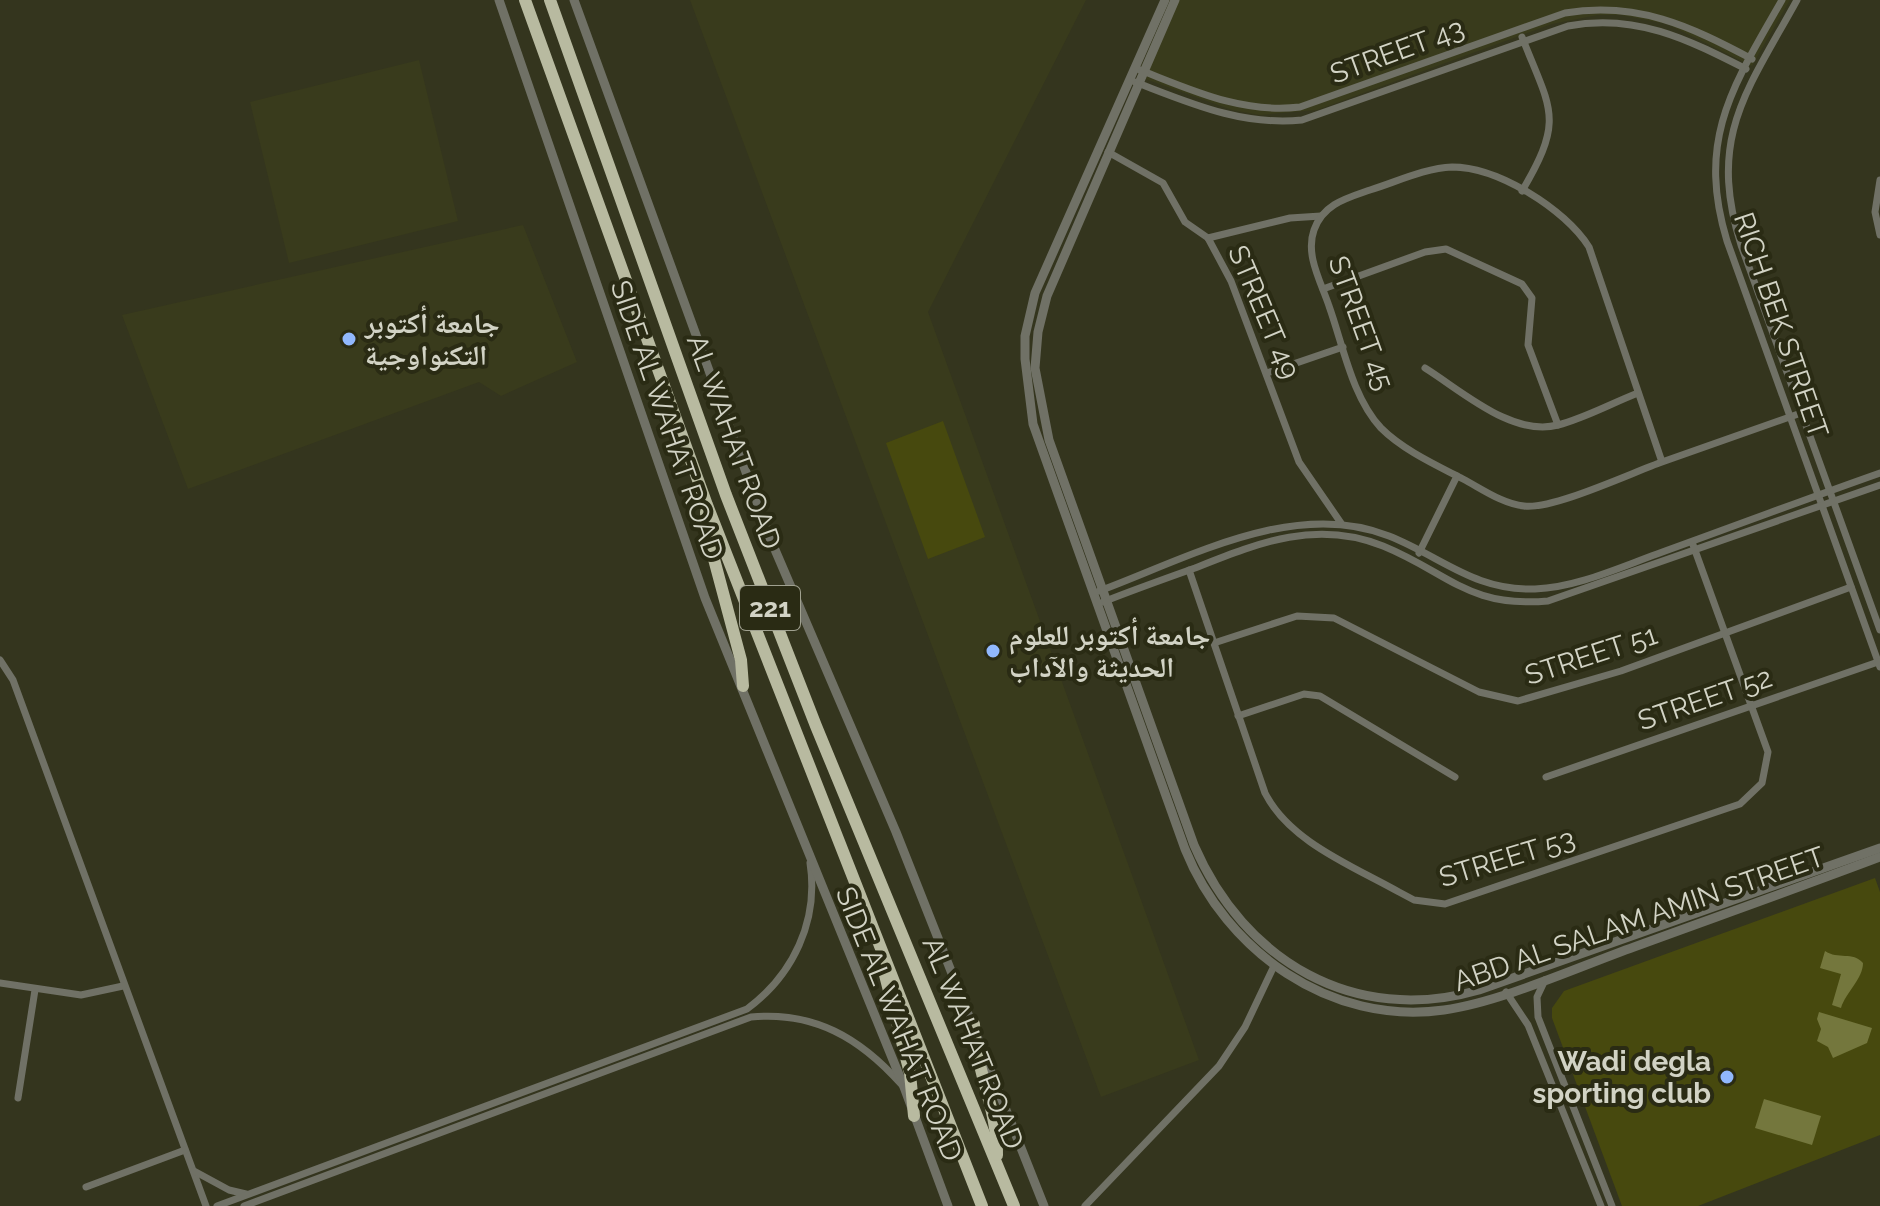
<svg xmlns="http://www.w3.org/2000/svg" width="1880" height="1206" font-family="Raleway,'Noto Naskh Arabic',sans-serif">
<rect width="100%" height="100%" fill="#34351e"/>
<g fill="#393b1c">
<path d="M690 0H1086L928 312 1199 1060 1101 1097Z"/>
<path d="M1170 0H1790L1752 66 1667 24 1621 15H1598L1552 24 1317 110 1260 115 1232 110 1137 76Z"/>
<path d="M419 60 458 221 289 263 250 102Z"/>
<path d="M523 225 577 362 501 396 479 382 188 489 122 315Z"/>
</g>
<g fill="#47490e">
<path d="M943 421 985 537 928 559 886 443Z"/>
<path d="M1875 878 1880 892V1135L1698 1206H1622L1552 1018V1008L1564 991Z"/>
</g>
<g fill="#74773d">
<path d="M1825 951C1838 960 1853 951 1863 963 1863 979 1846 992 1841 1008L1832 1005 1841 974 1820 968Z"/>
<path d="M1819 1012 1872 1028 1867 1043 1833 1058 1828 1047 1817 1041 1821 1029 1817 1019Z"/>
<path d="M1764 1099 1821 1116 1812 1145 1755 1128Z"/>
</g>
<g fill="none" stroke-linecap="round" stroke-linejoin="round">
<g stroke="#707166" stroke-width="7">
<path d="M1782 0C1733 86 1696 139 1727 241L1880 667"/>
<path d="M1797 0C1747 91 1707 137 1741 245L1880 630"/>
<path d="M1135 68C1190 89 1240 114 1300 107L1565 13C1637 1 1690 26 1752 59"/>
<path d="M1135 82C1190 103 1241 126 1302 120L1568 26C1635 13 1687 39 1746 69"/>
<path d="M1108 152 1163 183 1185 222 1208 238 1231 281 1299 462 1341 523"/>
<path d="M1880 180 1875 212 1880 235"/>
<path d="M1522 191C1565 118 1551 111 1522 37"/>
<path d="M1208 238 1290 218 1321 216"/>
<path d="M1323 289 1425 252 1446 249 1522 284 1532 298 1528 345 1558 425"/>
<path d="M1425 368C1462 391 1512 437 1558 425 1585 418 1612 403 1638 393"/>
<path d="M1267 373 1343 347"/>
<path d="M1662 462C1631 473 1552 510 1524 506 1503 504 1482 489 1463 479 1436 465 1403 450 1381 428 1352 397 1343 345 1329 306 1321 282 1305 255 1314 230 1323 204 1347 198 1370 190 1396 182 1425 168 1452 167 1498 167 1565 209 1589 247L1662 462 1801 413"/>
<path d="M1419 553 1457 476"/>
<path d="M1189 570 1265 793C1290 842 1353 866 1399 892L1414 900 1445 904 1740 804 1762 783 1768 752 1692 542"/>
<path d="M1099 591C1188 558 1295 498 1389 536 1442 557 1474 591 1535 589 1577 587 1618 568 1657 554 1732 527 1806 499 1880 473"/>
<path d="M1103 602C1133 590 1164 579 1195 568 1258 543 1316 519 1383 546 1449 573 1468 608 1548 601L1880 485"/>
<path d="M1214 643 1297 616 1334 618 1479 692 1518 701 1621 671 1851 587"/>
<path d="M0 660 13 680 206 1206"/>
<path d="M1238 716 1304 694 1320 696 1455 777"/>
<path d="M1546 777 1878 662"/>
<path d="M1545 980 1537 997 1538 1017 1612 1206"/>
<path d="M0 983 81 995 123 986"/>
<path d="M1506 992 1528 1025 1601 1206"/>
<path d="M18 1098 35 990"/>
<path d="M194 1171 229 1190 246 1194"/>
<path d="M86 1187 185 1150"/>
<path d="M217 1206 747 1009C793 975 819 921 810 863"/>
<path d="M244 1206 751 1017C814 1011 860 1038 901 1084"/>
<path d="M1085 1206 1219 1066 1245 1027 1274 966"/>
</g>
<g stroke="#707166" stroke-width="9">
<path d="M499 0 705 598 904 1087 948 1206"/>
<path d="M574 0 770 538 896 832 1044 1206"/>
<path d="M1165 0 1035 293 1025 336V359L1033 424 1185 849C1226 951 1330 1026 1444 1010 1501 1002 1578 967 1634 947 1716 917 1798 888 1880 857"/>
<path d="M1175 0 1047 296 1038 332 1035 368 1049 440 1194 845C1244 961 1354 1026 1479 990L1880 848"/>
</g>
<g stroke="#b8baa0" stroke-width="12">
<path d="M525 0 707 505 982 1206"/>
<path d="M550 0 726 495 816 726 1014 1206"/>
<path d="M706 512 707 533 741 660 743 686"/>
<path d="M885 975 910 1073 914 1116"/>
<path d="M974 1024C975 1069 998 1110 997 1155"/>
</g>
</g>
<g fill="#91b8fd" stroke="#2a2b14" stroke-width="3">
<circle cx="349" cy="339" r="8"/>
<circle cx="993" cy="651" r="8"/>
<circle cx="1727" cy="1077" r="8"/>
</g>
<g text-anchor="middle" dominant-baseline="central" stroke-width="8" stroke-linejoin="round" paint-order="stroke">
<rect fill="#2a2b14" stroke="#a0a190" stroke-width="2" x="740" y="586" width="60" height="44" rx="6"/>
<g font-size="26" font-weight="bold" fill="#d2d3c5">
<text x="770" y="608">221</text>
</g>
<g font-size="28" fill="#d2d3c5" stroke="#2a2b14">
<text transform="translate(1397 51) rotate(-20)">STREET 43</text>
<text transform="translate(1264 312) rotate(67)">STREET 49</text>
<text transform="translate(1361 323) rotate(70)">STREET 45</text>
<text transform="translate(1781 325) rotate(71)">RICH BEK STREET</text>
<text transform="translate(667 420) rotate(71)">SIDE AL WAHAT ROAD</text>
<text transform="translate(734 442) rotate(70)">AL WAHAT ROAD</text>
<text transform="translate(1591 655) rotate(-18)">STREET 51</text>
<text transform="translate(1705 699) rotate(-19)">STREET 52</text>
<text transform="translate(1507 858) rotate(-17)">STREET 53</text>
<text transform="translate(1639 919) rotate(-19)">ABD AL SALAM AMIN STREET</text>
<text transform="translate(899 1024) rotate(68)">SIDE AL WAHAT ROAD</text>
<text transform="translate(973 1043) rotate(68)">AL WAHAT ROAD</text>
</g>
<g font-size="28" font-weight="bold" fill="#d2d3c5" stroke="#2a2b14" text-anchor="start">
<text x="365" y="323">جامعة أكتوبر<tspan x="365" dy="32">التكنواوجية</tspan></text>
<text x="1009" y="635">جامعة أكتوبر للعلوم<tspan x="1009" dy="32">الحديثة والآداب</tspan></text>
<text x="1711" y="1061" text-anchor="end">Wadi degla<tspan x="1711" dy="32">sporting club</tspan></text>
</g>
</g>
</svg>
